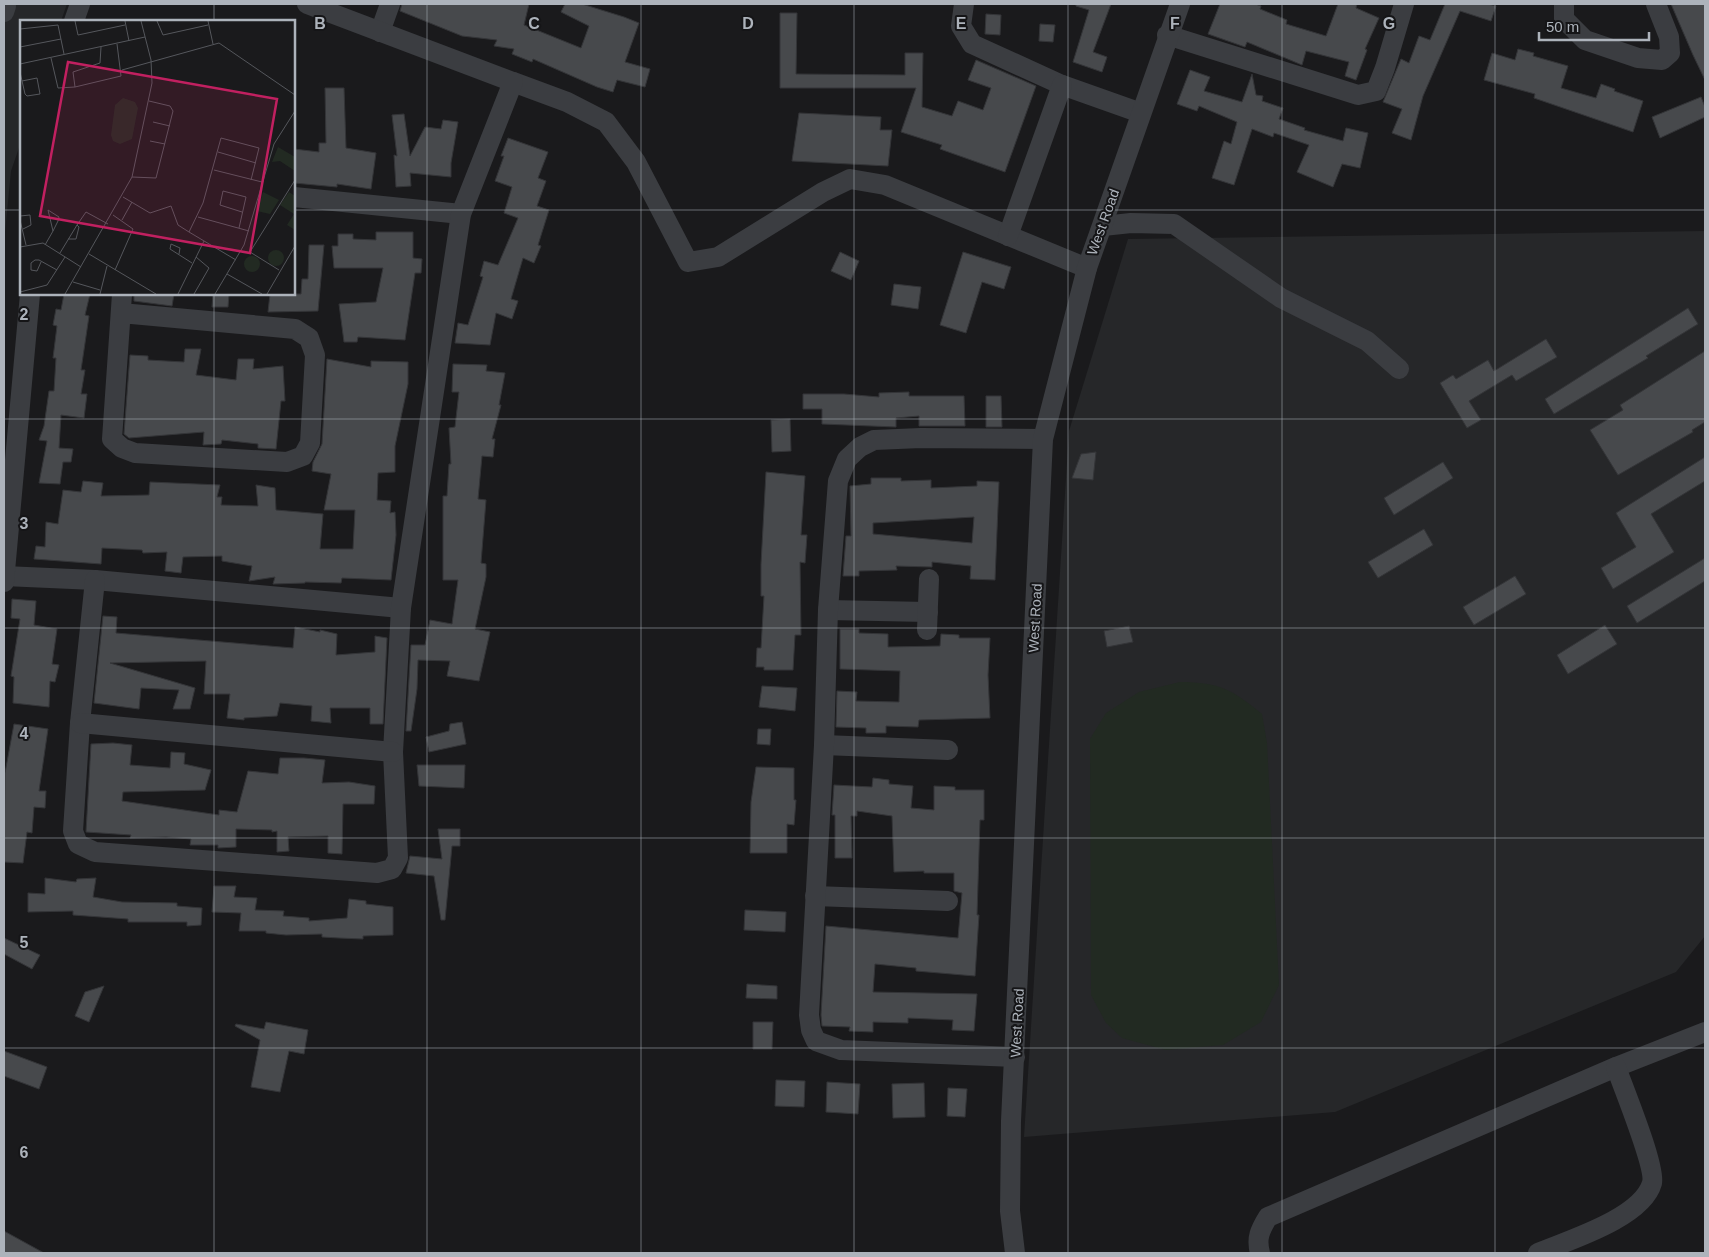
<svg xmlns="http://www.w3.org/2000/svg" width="1709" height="1257" font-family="Helvetica,sans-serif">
<rect width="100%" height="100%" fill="#1a1a1c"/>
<g fill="#262729">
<path d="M4 4H67L61 21H21V142L11 171 4 243Z"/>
<path d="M1705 231V936L1676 972 1335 1112 1024 1137 1069 431 1128 239Z"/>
</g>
<path fill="#222a22" d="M1180 682C1219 682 1233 690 1262 714L1267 743 1279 985 1261 1022 1223 1045 1166 1050 1122 1038 1106 1023 1091 995 1090 739 1106 713 1139 692Z"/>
<g fill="#47494c" stroke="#343538" fill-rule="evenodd">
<path d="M402 4H529L524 25 581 48 589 26 561 12 565 4H582L624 17 639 23 625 62 650 69 645 87 617 80 613 92 597 87 533 59 532 62 512 54 514 49 494 46 497 40 462 36 400 11Z"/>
<path d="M1076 4H1111L1093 52 1107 57 1102 72 1073 62 1089 10 1076 6Z"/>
<path d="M1220 4H1255L1261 6 1260 9 1287 20 1286 24 1326 36 1338 4H1357L1356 8 1379 18 1365 49 1367 50 1356 80 1345 76 1349 62 1306 51 1302 65 1247 42 1245 47 1208 34Z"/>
<path d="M1445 4H1488L1496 6 1491 21 1460 11 1423 96 1411 140 1392 133 1402 109 1383 102 1401 59 1409 63 1419 36 1430 40Z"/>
<path d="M1671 4H1705V80L1693 55Z"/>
<path d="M780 13H797L796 74 905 75V53H923L922 107 952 116 958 101 983 110 991 88 968 80 976 60 1036 86 1005 172 940 149 942 145 901 132 916 88H780Z"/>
<path d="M986 14 1001 15 1000 35 985 34Z"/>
<path d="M1040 24 1055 25 1053 42 1039 41Z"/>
<path d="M1518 49 1534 53 1533 56 1568 66 1561 88 1596 98 1601 84 1615 89 1614 91 1643 101 1633 132 1534 98 1535 94 1484 80 1492 53 1515 60Z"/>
<path d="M1190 70 1210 77 1204 91 1242 102 1252 74 1256 95 1263 96 1262 101 1283 108 1279 119 1305 128 1304 130 1343 141 1346 128 1368 133 1360 168 1342 164 1333 187 1297 172 1309 145 1274 133 1273 137 1252 129 1234 185 1212 178 1224 141 1231 144 1237 122 1199 106 1197 111 1177 104Z"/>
<path d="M325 88H344L346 148 376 153 371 189 337 184V187L294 183V149L319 152V143H326Z"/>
<path d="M1701 97 1705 107V117L1660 138 1652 117Z"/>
<path d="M799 113 881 117 880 130H892L888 166 792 161Z"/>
<path d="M404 114 410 156 425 127 441 129 443 120 458 122 451 163V177L410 173 411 186 396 187 394 155 397 156 392 115Z"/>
<path d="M508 138 548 152 538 178 546 181 537 206 549 210 538 245 541 246 534 263 523 258 511 299 518 301 512 319 496 313 490 345 455 343 458 323 468 325 483 277 480 276 484 261 498 265 518 218 504 213 512 187 495 181 504 156H501Z"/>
<path d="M376 232H413V258L422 259 421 273H415L405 340 358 337 357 342H344L339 304 376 302 383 268H334L332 246H338V234H353V239L376 240Z"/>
<path d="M309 245H324L318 311 268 312 270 294H301L302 279H308Z"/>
<path d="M840 252 859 261 851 280 831 271Z"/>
<path d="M963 252 1011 267 1004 289 982 282 966 333 940 325Z"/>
<path d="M894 284 921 287 918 309 891 305Z"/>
<path d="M64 294H90L85 315 89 316 81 370H85L81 394H87L84 418 61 415 59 448 73 449 71 462H63L60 484 39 483 47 441 39 440 44 426 49 391H54L56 358H53L57 326 53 325 56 309 61 310Z"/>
<path d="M134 294H174L172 306 134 301Z"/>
<path d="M213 294H229L228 307H212Z"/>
<path d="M1688 308 1698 324 1646 356 1648 358 1554 414 1545 399Z"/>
<path d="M1546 339 1557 357 1516 381 1512 375 1469 401 1481 420 1467 428 1440 383 1453 375 1456 379 1488 360 1494 371Z"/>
<path d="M185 349H201L196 375 236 380 238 359H254L253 369 283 366 285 401H281L276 449 258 448V444L222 440 221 444 203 445 204 432 129 438 124 434 130 355 148 356V360L184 362Z"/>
<path d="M1705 351V422L1692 430 1693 432 1618 475 1590 430 1623 410 1620 405Z"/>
<path d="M327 359 371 367V361L408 362V384L395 446V472L378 473 377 500 391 501 390 513 395 512 396 535 391 580 342 578 341 583 305 582V583L273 584 275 577 249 581 252 566 222 561V556L183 557 181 573 165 571 167 552 143 553 142 550 102 548 101 564 34 559 36 546 45 547 46 522 58 524 63 490 81 492 83 481 103 483 101 496 149 495 150 482 220 485 217 497H222L221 505 258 506 256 485 275 488 276 510 323 514 320 549H353L355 510H324L331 474 312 471 313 462 322 444Z"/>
<path d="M453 364 487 365 486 371 505 373 499 405H501L492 439H495L493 457 482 456 478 499 486 500 481 563 486 564V577L475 629 490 632 479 681 447 676 450 661 418 660 417 689 411 731H406L411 645H425L430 620 452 624 458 580H443V496H447L449 464H451L449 428 455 427 459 392H452Z"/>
<path d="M909 392V396H964L965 426H919V416L896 418V427L822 424V409H803V394H844L879 397V393Z"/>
<path d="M986 396H1001L1002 427H986Z"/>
<path d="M790 419 791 451 772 452 771 420Z"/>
<path d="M1096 452 1093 480 1072 478 1081 454Z"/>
<path d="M1705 457V481L1651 514 1674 552 1613 589 1601 568 1636 547 1616 513Z"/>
<path d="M1443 462 1453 478 1394 515 1384 498Z"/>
<path d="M766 472 805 476 801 535H807L805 563 800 562 801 635H795L793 670H764V667H756L757 648H761L764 596H761V564Z"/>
<path d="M871 478H901V481L931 480V488L977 486V481L999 482 995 580 970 579 971 566 932 562V567L896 566 897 570 859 571V576H843L846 536H851L850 486 871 484ZM974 517 972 543 873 534V523Z"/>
<path d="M1424 529 1433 545 1378 578 1368 562Z"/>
<path d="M1705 558V581L1637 623 1627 606Z"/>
<path d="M1515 576 1526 594 1474 625 1463 607Z"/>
<path d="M12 599 36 601 34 625 57 629 52 664 59 665 55 682 50 681 49 707 13 703 14 677 11 676 20 619 11 618Z"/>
<path d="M103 616 117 617 116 633 293 648 295 627 320 632V630L337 634 336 655 375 652V636L387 638 383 724H370V708H330L331 723 311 721 312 706 280 703 277 716 244 718V720L227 718 230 694H204L206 661 110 663 195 688 190 709H173L179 690 141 688 139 709 94 703Z"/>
<path d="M1605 625 1617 644 1568 674 1557 655Z"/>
<path d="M1129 626 1133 642 1107 647 1104 631Z"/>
<path d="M840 629H859V633L888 634V647L940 646 941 634 959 635V638H990L988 675 990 718 919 720 918 727 886 726V733H866V728L836 727 837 691 857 692 856 701 899 702 900 671 840 669Z"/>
<path d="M762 686 797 688 795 711 759 707Z"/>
<path d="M462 722 466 744 429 752 426 737 449 731 450 724Z"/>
<path d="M14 724 48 729 39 791H46L45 808 34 807 32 833 27 832 23 863 4 862 5 773Z"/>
<path d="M758 729H771L770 745 757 744Z"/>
<path d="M113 743 132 745 130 765 170 768 171 752 185 753 184 764 211 770 205 790 123 792 122 801 219 815V810L237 812 248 771 278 774 280 758H304L325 760 322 783 349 782 375 786 374 804H343L342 854 328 853V836L288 837 289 851 277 852V831L272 832V830L236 829V847L218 848V845H190L191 839 166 837 130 838 131 835 86 832 91 744Z"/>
<path d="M417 765H465L464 788 419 786Z"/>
<path d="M756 767 794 768V800H796L794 825 787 824V853H750L751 802Z"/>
<path d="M873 778 889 780V784L913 786 911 808 934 810V786L955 787V790H984V820H980L977 915H979L975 976 916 971V968L875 964 873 992 977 994 974 1031 952 1030 953 1020 908 1018V1023L873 1022V1032L849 1031 850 1027 822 1026 821 1015 826 926 958 938 962 893 954 891V873H924V871L894 872 892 816 857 811V816H851L852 858H835V815H832L834 785 872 787Z"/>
<path d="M438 829H460V846H452L445 920H441L434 876 406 873 410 856 442 859Z"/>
<path d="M45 878 76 882 77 879 96 878 93 897 122 902 177 903V906L202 908 201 925 187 926V922H128V919L73 915V911L28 912V893L45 894Z"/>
<path d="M214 886H236L234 897 257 898 255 910 284 911 283 916 309 918V921L347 918 349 899 366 901V904L393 907V935L363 936V939L339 938 322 937V934L286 935 266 933V931H239L241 913 212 912Z"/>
<path d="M745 910 786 912 785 932 744 930Z"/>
<path d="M4 938 40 955 32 969 4 954Z"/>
<path d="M747 984 777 986V999L746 998Z"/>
<path d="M104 986 89 1022 75 1016 85 992Z"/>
<path d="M266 1022 308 1030 304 1054 289 1051 280 1092 251 1087 260 1040 235 1026 236 1024 264 1029Z"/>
<path d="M753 1022H773L772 1049H753Z"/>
<path d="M4 1051 47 1067 39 1089 4 1076Z"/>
<path d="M776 1080 805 1081 804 1107 775 1106Z"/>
<path d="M827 1082 860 1084 858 1114 826 1112Z"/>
<path d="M924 1083 925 1117 893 1118 892 1084Z"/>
<path d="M948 1088 967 1089 965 1117 947 1116Z"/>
<path d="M4 1231 44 1253H4Z"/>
</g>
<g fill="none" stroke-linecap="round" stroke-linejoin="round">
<g stroke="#3b3d41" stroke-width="20">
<path d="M964 4 961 26 972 44 1062 85 1141 113"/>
<path d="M1564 4V19L1585 40 1638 58 1662 60 1670 53 1669 37 1656 4"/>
<path d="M4 6H6L4 12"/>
<path d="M74 21 80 4"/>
<path d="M380 32 390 4"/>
<path d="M1167 35 1358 95 1376 91 1385 68 1404 4"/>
<path d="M513 82 567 102 606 122 636 162 688 262 718 257 823 192 850 179 885 185 1087 268"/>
<path d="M294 197 461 214"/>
<path d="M1103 226 1131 223 1174 224 1281 298 1367 341 1399 369"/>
<path d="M1008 236 1062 85"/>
<path d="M121 313 295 329 309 338 315 355 310 443 303 456 287 462 135 453 122 448 112 439 122 294"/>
<path d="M4 576 95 580 401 608"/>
<path d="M95 580 80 723 73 831 78 844 95 852 377 873 392 869 398 858 393 752 401 608 461 214 513 82 307 4"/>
<path d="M4 582 30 294"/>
<path d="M828 610 928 612"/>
<path d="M927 630 929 579"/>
<path d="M80 723 393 752"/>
<path d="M824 745 948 750"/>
<path d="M815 896 948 901"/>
<path d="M1015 1057 841 1050 816 1041 811 1030 809 1015 824 745 828 610 838 481 847 459 860 447 874 440 921 438 1043 439"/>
<path d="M1015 1253 1010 1211 1011 1121 1043 439 1087 268 1180 4"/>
<path d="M1260 1253C1256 1238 1260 1230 1268 1217L1616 1067 1705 1032"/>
<path d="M1538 1253C1569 1240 1642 1218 1652 1183 1656 1167 1623 1087 1616 1067"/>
</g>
</g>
<path fill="none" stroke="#adb3bb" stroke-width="1" stroke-opacity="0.55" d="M214 4V21M427 4V1253M641 4V1253M854 4V1253M1068 4V1253M1282 4V1253M1495 4V1253M4 210H21M294 210H1705M214 294V1253M4 419H1705M4 628H1705M4 838H1705M4 1048H1705"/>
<g text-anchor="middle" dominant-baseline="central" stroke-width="4" stroke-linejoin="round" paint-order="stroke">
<g font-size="14" fill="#adb3bb" stroke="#151517">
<text transform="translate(1103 222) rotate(-70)">West Road</text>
<text transform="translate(1035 618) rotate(-87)">West Road</text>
<text transform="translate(1017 1023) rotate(-87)">West Road</text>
</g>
</g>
<g transform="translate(20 20)">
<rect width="275" height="275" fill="#1a1a1c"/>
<path d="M103 78 115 82 118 88 112 119 100 124 93 121 91 115 95 85ZM258 127 275 137V151L260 141 252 142ZM243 172 259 180 250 194 237 191ZM269 172 275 176V210L267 205 274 194 260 185ZM248 238a8 8 0 1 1 16 0a8 8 0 1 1-16 0ZM224 244a8 8 0 1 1 16 0a8 8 0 1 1-16 0Z" fill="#222a22"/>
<path fill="none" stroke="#55575c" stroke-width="1" d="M55 1 58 15 105 5M105 1 109 21M137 1 143 15 188 5M188 1 193 24M0 9 38 5 44 34M0 27 41 19M31 38 38 68 55 67 101 56 97 24M0 44 125 17M102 50 199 23 275 75M0 52 5 74 7 76 20 74 17 58 2 61M55 67 53 52 80 43 81 27M133 102 150 106M130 121 145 124M198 132 236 143M194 150 242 162M112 157 136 158 153 91 150 86 129 81M103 177 130 193 151 186 158 205 169 212M93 195 113 209 95 250M0 196 10 195 11 205 3 209M178 197 229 211M0 200 6 225M102 200 112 182M57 205 66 192 88 204M219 208 226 177 203 171 200 185 222 192M25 225 33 211 38 201 39 197 28 190 33 211M0 227 23 223 61 247M40 233 57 205 59 207 56 219H48M69 234 136 274M159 234 160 228 151 224 150 229 172 243M216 240 169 212 183 183 201 118 239 128 231 160M21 242 17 251 11 250V243L15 240H19L37 250M259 250 230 232 275 160M207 254 242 274M53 262 80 270M0 272 27 265 45 237M45 274 112 157 132 63 131 40 121 1M80 274 87 246M158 274 184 221M174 274 189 248 176 237M195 274 224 225 254 124 275 91M247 274 275 226"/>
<path fill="#c12060" fill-opacity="0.15" stroke="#c12060" stroke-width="2.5" d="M48 42 257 79 230 233 20 196Z"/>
<rect width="275" height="275" fill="none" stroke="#adb3bb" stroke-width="2.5"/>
</g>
<g font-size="16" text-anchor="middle" font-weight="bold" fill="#adb3bb" stroke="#151517" stroke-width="4" stroke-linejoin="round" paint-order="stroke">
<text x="320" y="29">B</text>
<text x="534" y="29">C</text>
<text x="748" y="29">D</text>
<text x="961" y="29">E</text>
<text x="1175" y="29">F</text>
<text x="1389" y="29">G</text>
<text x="24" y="320">2</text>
<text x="24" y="529">3</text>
<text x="24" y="739">4</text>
<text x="24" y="948">5</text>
<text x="24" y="1158">6</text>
</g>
<rect width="1709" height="1257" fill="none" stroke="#adb3bb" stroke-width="10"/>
<path d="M1539 32v8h110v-8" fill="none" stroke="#adb3bb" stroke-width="2.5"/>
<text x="1546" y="32" font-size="15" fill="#adb3bb" stroke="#151517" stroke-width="4" paint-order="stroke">50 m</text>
</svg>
